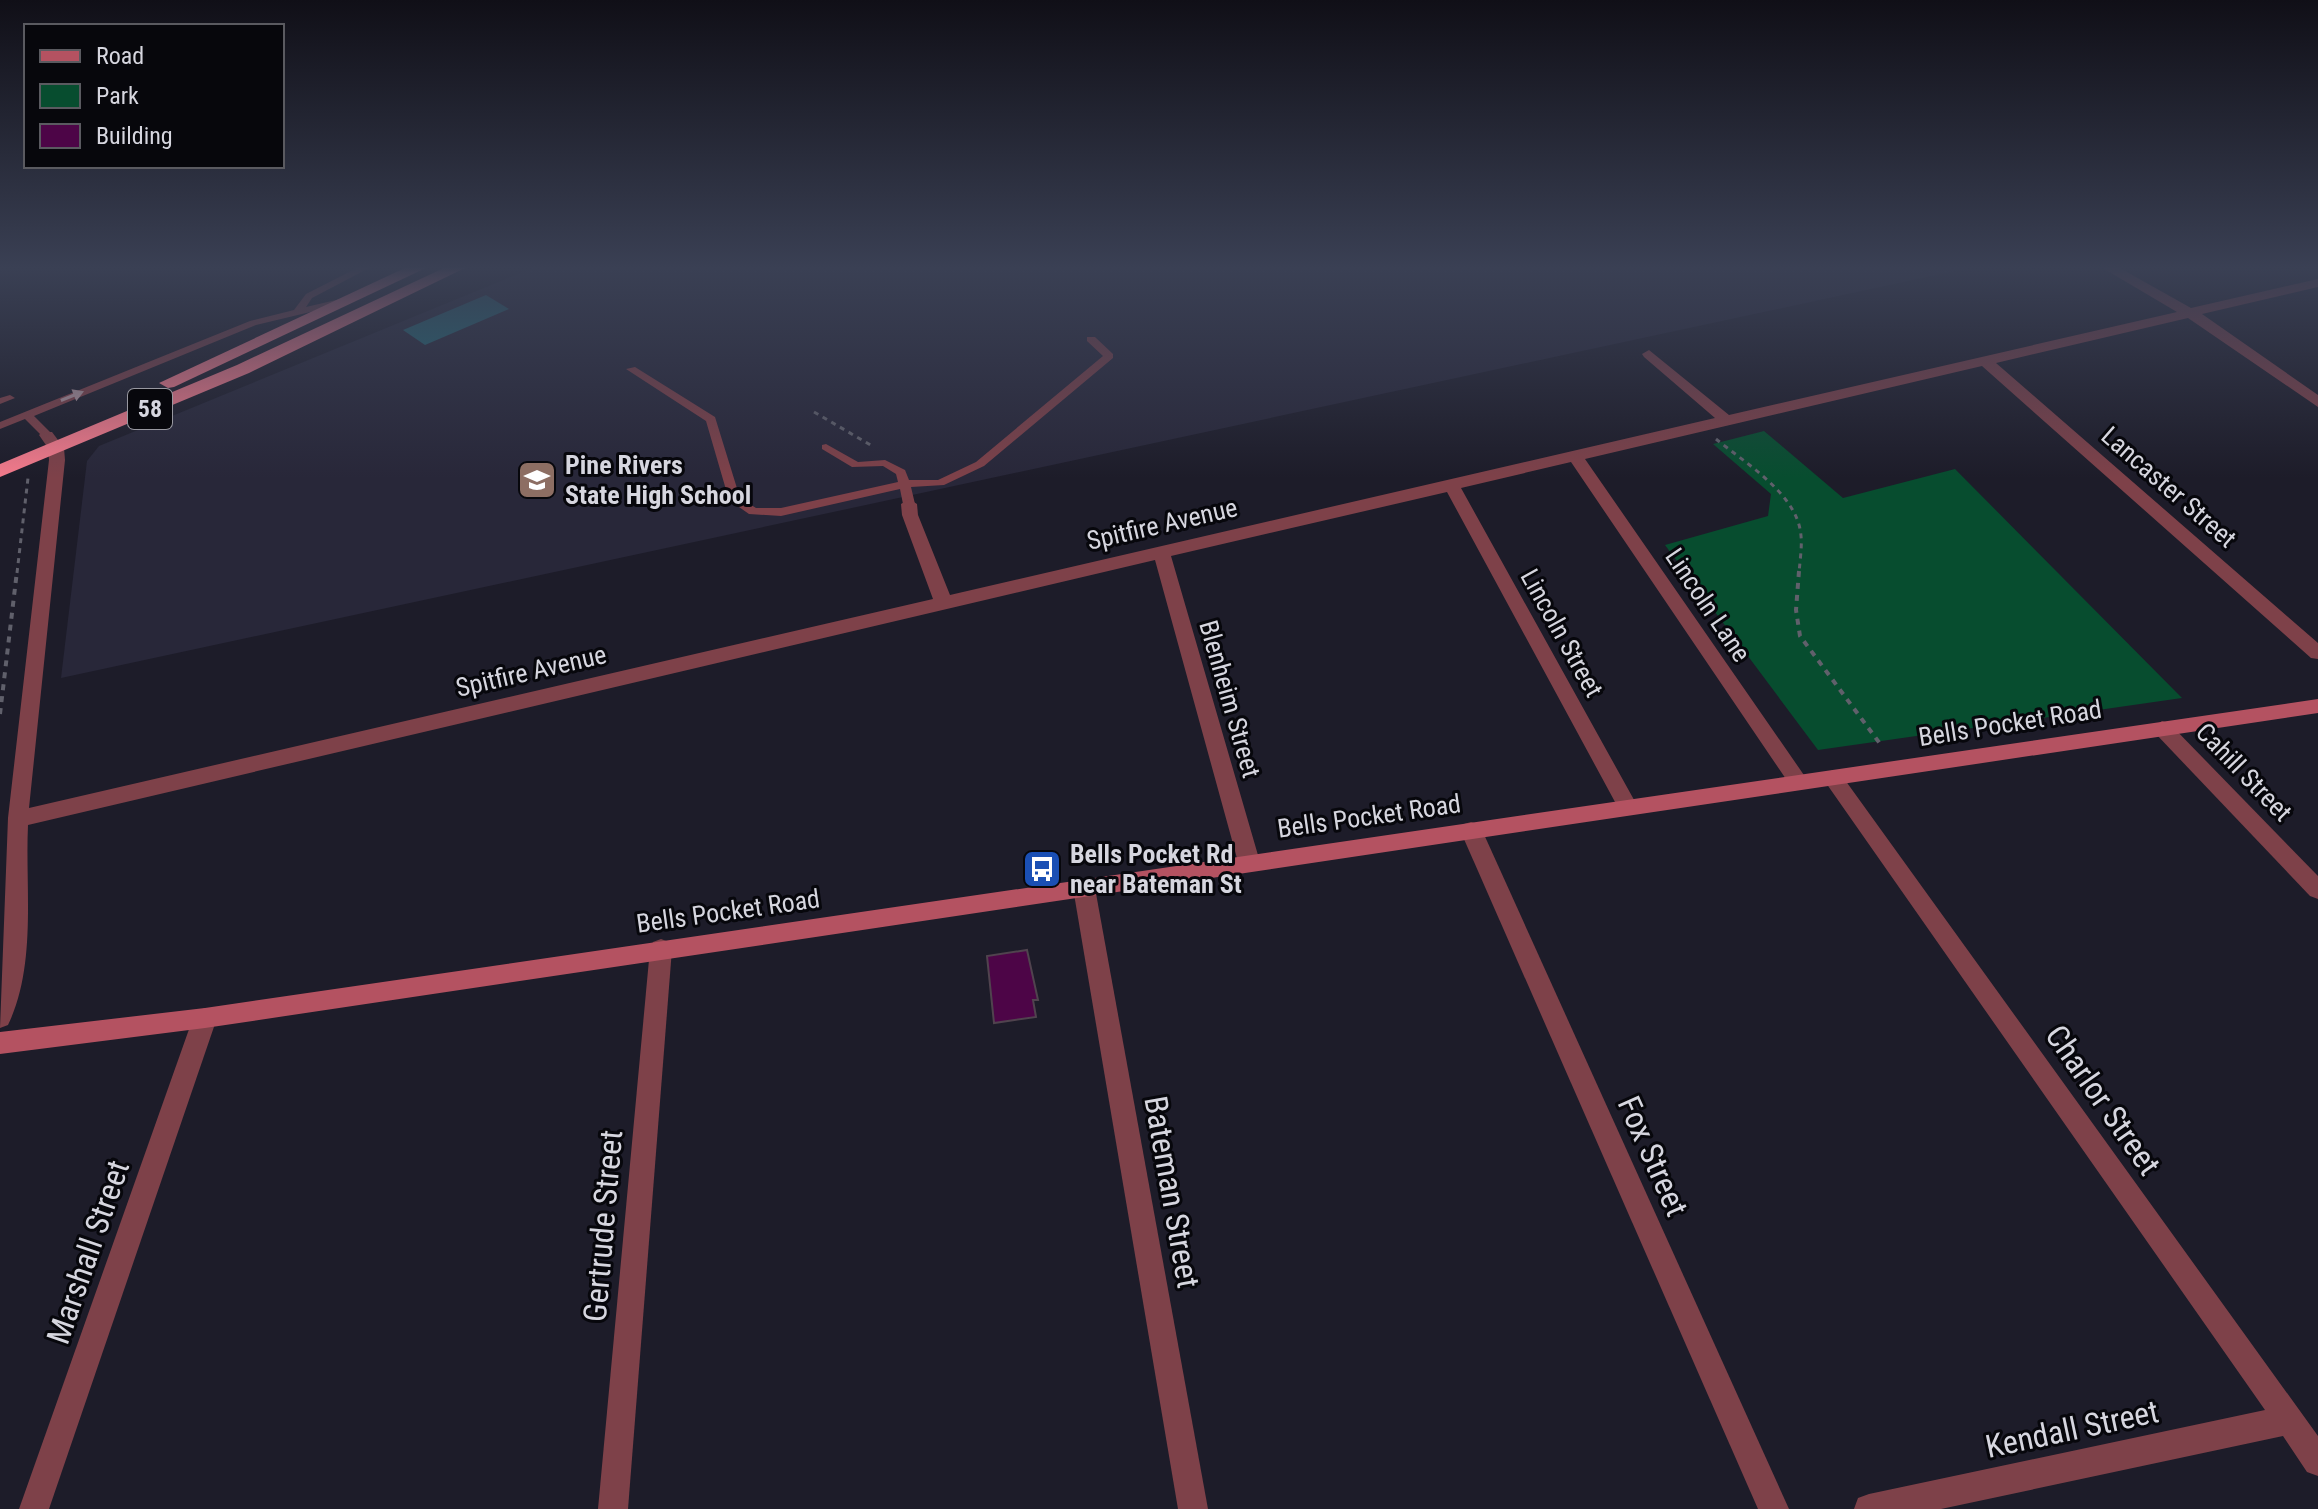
<svg xmlns="http://www.w3.org/2000/svg" width="2318" height="1509" font-family="'Roboto Condensed',sans-serif">
<rect width="100%" height="100%" fill="#1d1c29"/>
<path fill="#282739" d="M535 267H1973L61 678 87 461 99 446Z"/>
<path fill="#074d2f" d="M1764 431 1843 498 1955 469 2182 698 1818 750 1665 545 1768 516 1771 494 1713 444Z"/>
<path fill="#21707c" d="M486 295 509 309 425 345 403 330Z"/>
<path fill="#4d0547" stroke="#50434e" stroke-width="2" d="M1027 950 1038 1000H1033L1036 1017 994 1023 987 956Z"/>
<g fill="none" stroke-linecap="round" stroke-linejoin="round">
<g stroke="#60606b" stroke-width="3" stroke-dasharray="5 5" stroke-linecap="butt">
<path d="M814 412 874 447"/>
<path d="M1716 439C1744 462 1793 492 1800 529 1803 543 1800 559 1799 573"/>
<path d="M17 573 28 478"/>
</g>
<g stroke="#60606b" stroke-width="4" stroke-dasharray="6 6" stroke-linecap="butt">
<path d="M1799 571 1796 610 1800 636 1881 745"/>
<path d="M0 714 17 571"/>
</g>
<g fill="#7e4149" fill-rule="evenodd">
<path d="M359 267H371L312 298 306 307 349 297 354 300 352 302 256 325 34 416 51 433V437H43L25 419 0 429V422L250 321 294 310 306 294Z"/>
<path d="M1087 337H1095L1113 354V358L984 466 944 485 911 487 915 504 909 508 903 504 900 489 781 516 749 514 729 500 706 421 626 369 635 367 715 417 740 498 756 508H781L898 482 896 474 883 466 852 467 822 449V445L826 444 858 462 885 460 905 470 909 480H938L976 462 1103 356 1087 341Z"/>
<path d="M10 395 15 398 0 404V398Z"/>
</g>
<g fill="#7e4149" fill-rule="evenodd">
<path d="M2101 267H2118L2191 308 2318 279V287L2202 314 2318 395V407L2188 318 1996 363 2318 643V659L2311 658 1982 366 1585 459 1806 778 1809 783 1806 788H1792L1571 462 1461 488 1638 807 1635 813H1621L1447 492 1171 556 1260 862 1257 868 1249 871 1241 868 1238 862 1155 560 28 825C25 889 37 965 8 1025L0 1028 8 818 49 460 48 448 39 435 42 432H52L64 448 65 460 29 808 933 599 902 515 901 504 909 499 917 504 918 515 950 595 1715 418 1644 357 1642 354 1649 350 1729 415 2177 312Z"/>
<path d="M2162 721 2169 723 2318 876V899L2310 896 2155 733 2152 728Z"/>
<path d="M1833 770 1840 773 2318 1436V1476L2307 1472 2283 1436 1941 1509H1854L1858 1498 1869 1494 2265 1410 1826 783 1823 778 1826 773Z"/>
<path d="M1471 822 1478 824 1482 830 1789 1509H1758L1460 830 1464 824Z"/>
<path d="M1084 879 1092 882 1095 888 1208 1509H1178L1073 888 1076 882Z"/>
<path d="M661 939 669 942 672 949 628 1509H598L650 949 653 942Z"/>
<path d="M205 1008 213 1011 217 1018 49 1509H19L193 1018 197 1011Z"/>
</g>
<path fill="#b45261" fill-rule="evenodd" d="M2318 699V713L205 1028 0 1054V1032L205 1008Z"/>
<g fill="#f37a8b" fill-rule="evenodd">
<path d="M407 267H428L174 387 168 388 159 383Z"/>
<path d="M446 267H467L249 373 0 477V464L237 365Z"/>
</g>
</g>
<defs><path id="oneway-solid" d="M-6-.8H1V-3.2L6.5 0L1 3.2V.8H-6Z" transform="scale(2)"/></defs>
<use fill="#ae939c" href="#oneway-solid" transform="translate(72 396) rotate(-22)"/>
<linearGradient id="sky" x2="0" y2="1"><stop stop-color="#100f17"/><stop offset="0.56" stop-color="#3a4054"/><stop offset="1" stop-color="#3a4054" stop-opacity="0"/></linearGradient>
<rect width="2318" height="478" fill="url(#sky)"/>
<defs>
<symbol id="school-square" viewBox="-11 -11 22 22"><rect x="-9" y="-9" width="18" height="18" rx="4" fill="#8d6e63" stroke="#07070c"/><path d="M0-5L7-2L0 1L-7-2ZM-4 1L0 2.5L4 1V4Q0 6-4 4Z" fill="#fff"/></symbol>
<symbol id="bus-square" viewBox="-11 -11 22 22"><rect x="-9" y="-9" width="18" height="18" rx="4" fill="#1a4fb4" stroke="#07070c"/><path d="M-5-6H5V4H4V6H2V4H-2V6H-4V4H-5ZM-3.5-4V0h7V-4ZM-3.5 1.2v1.5H-2V1.2ZM2 1.2v1.5H3.5V1.2Z" fill="#fff"/></symbol>
</defs>
<g fill-rule="evenodd">
<use href="#school-square" x="515" y="458" width="44" height="44"/>
<use href="#bus-square" x="1020" y="847" width="44" height="44"/>
</g>
<g text-anchor="middle" dominant-baseline="central" stroke-width="6" stroke-linejoin="round" paint-order="stroke">
<rect fill="#07070c" stroke="#9898a0" stroke-width="2" x="128" y="389" width="44" height="40" rx="6"/>
<g font-size="24" font-weight="bold" fill="#d6d6df">
<text x="150" y="409">58</text>
</g>
<g font-size="26" font-weight="bold" fill="#d6d6df" stroke="#07070c" text-anchor="start">
<text x="565" y="465">Pine Rivers<tspan x="565" dy="30">State High School</tspan></text>
<text x="1070" y="854">Bells Pocket Rd<tspan x="1070" dy="30">near Bateman St</tspan></text>
</g>
<g font-size="26" fill="#d6d6df" stroke="#07070c">
<text transform="translate(2169 487) rotate(41)">Lancaster Street</text>
<text transform="translate(1162 524) rotate(-13)">Spitfire Avenue</text>
<text transform="translate(1708 605) rotate(56)">Lincoln Lane</text>
<text transform="translate(1562 633) rotate(61)">Lincoln Street</text>
<text transform="translate(531 671) rotate(-13)">Spitfire Avenue</text>
<text transform="translate(1230 699) rotate(74)">Blenheim Street</text>
<text transform="translate(2010 723) rotate(-9)">Bells Pocket Road</text>
<text transform="translate(2244 772) rotate(46)">Cahill Street</text>
<text transform="translate(1369 816) rotate(-8)">Bells Pocket Road</text>
<text transform="translate(728 911) rotate(-8)">Bells Pocket Road</text>
</g>
<g font-size="32" fill="#d6d6df" stroke="#07070c">
<text transform="translate(2103 1100) rotate(55)">Charlor Street</text>
<text transform="translate(1653 1156) rotate(66)">Fox Street</text>
<text transform="translate(1172 1192) rotate(80)">Bateman Street</text>
<text transform="translate(603 1226) rotate(-85)">Gertrude Street</text>
<text transform="translate(88 1252) rotate(-71)">Marshall Street</text>
<text transform="translate(2072 1429) rotate(-12)">Kendall Street</text>
</g>
</g>
<rect x="24" y="24" width="260" height="144" fill="#07070c" stroke="#5a5a60" stroke-width="2"/>
<rect x="40" y="50" width="40" height="12" fill="#b45261" stroke="#5a5a60" stroke-width="2"/>
<text x="96" y="64" font-size="24" fill="#d6d6df">Road</text>
<rect x="40" y="84" width="40" height="24" fill="#074d2f" stroke="#5a5a60" stroke-width="2"/>
<text x="96" y="104" font-size="24" fill="#d6d6df">Park</text>
<rect x="40" y="124" width="40" height="24" fill="#4d0547" stroke="#5a5a60" stroke-width="2"/>
<text x="96" y="144" font-size="24" fill="#d6d6df">Building</text>
</svg>
